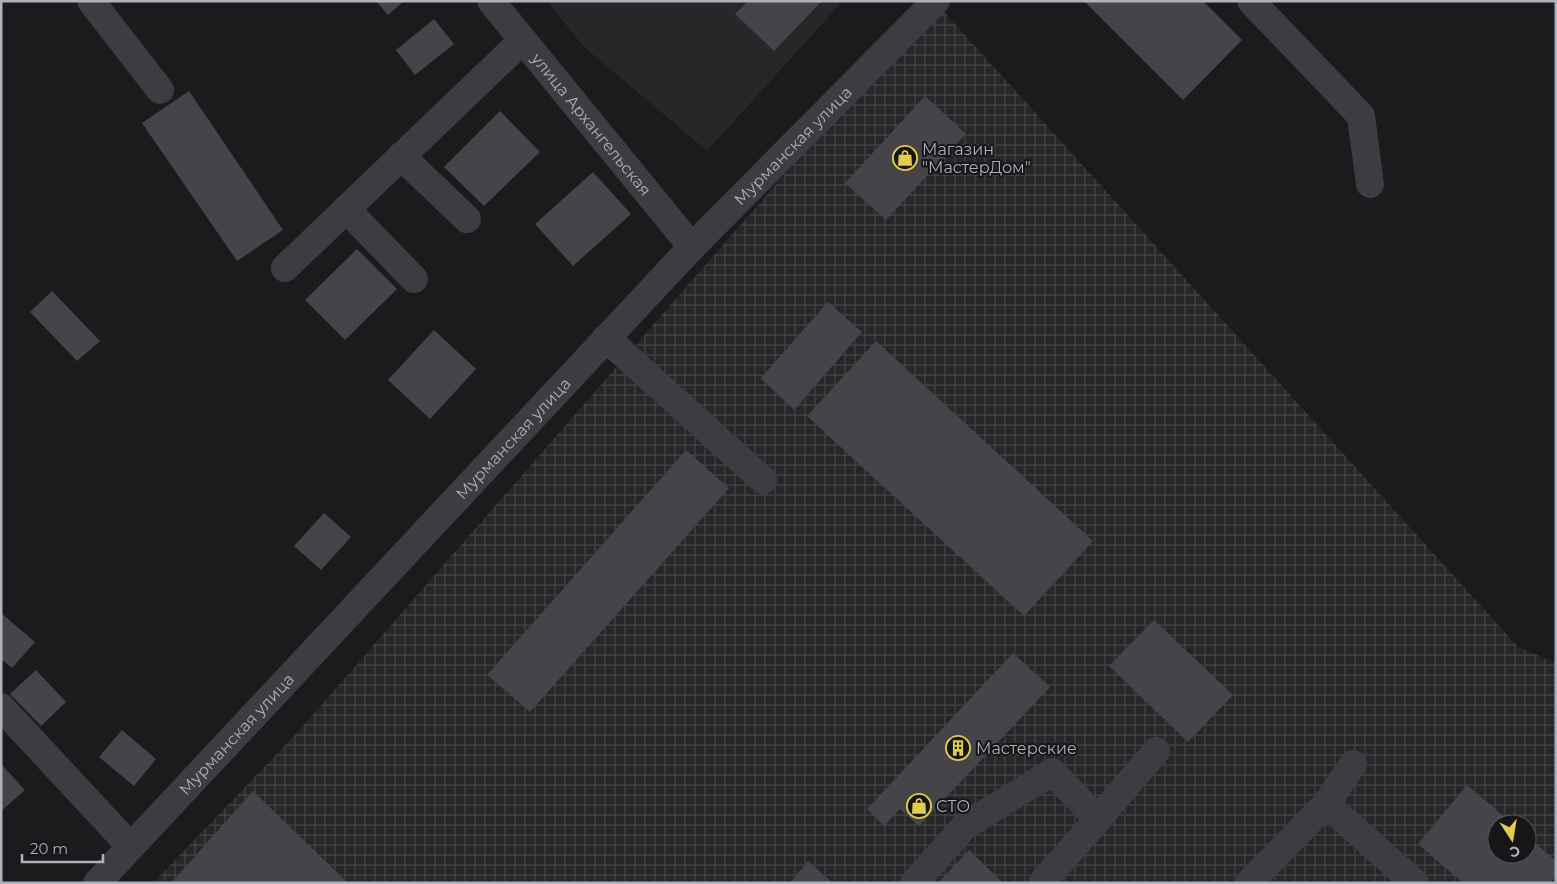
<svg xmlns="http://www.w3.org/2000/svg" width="1557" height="884" font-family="Montserrat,sans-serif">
<defs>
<pattern id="industrial-grid" width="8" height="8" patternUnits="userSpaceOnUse" patternTransform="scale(1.25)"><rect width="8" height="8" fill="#272629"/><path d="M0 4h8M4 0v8" fill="none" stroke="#444346"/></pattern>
</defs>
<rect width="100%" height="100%" fill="#1b1a1c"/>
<path fill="#272629" d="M547 1H843L707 151 583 46Z"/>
<path fill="url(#industrial-grid)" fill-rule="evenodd" d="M935 2 1518 647 1556 663V883H153L296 734ZM1497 824H1527V854H1497Z"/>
<g fill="#454549">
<path d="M376 1H404L388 15Z"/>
<path d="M748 1H822L774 51 735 14Z"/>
<path d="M1084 1H1203L1242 40 1183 100Z"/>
<path d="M434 19 454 44 415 75 396 50Z"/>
<path d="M189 91 283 230 237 261 142 123Z"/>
<path d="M925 96 966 134 886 220 845 183Z"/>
<path d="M500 111 540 152 484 206 444 167Z"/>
<path d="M593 172 631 214 573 266 535 224Z"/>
<path d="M357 249 397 289 345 340 305 300Z"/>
<path d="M52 291 100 341 77 361 30 312Z"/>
<path d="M828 302 862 332 794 410 761 378Z"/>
<path d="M434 330 476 369 430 419 388 380Z"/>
<path d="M876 341 1093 541 1024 616 807 416Z"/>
<path d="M686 450 729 488 530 712 487 675Z"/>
<path d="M324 513 351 537 321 570 294 546Z"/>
<path d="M1 613 35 642 12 668 1 659Z"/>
<path d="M1154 620 1233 695 1188 742 1109 666Z"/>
<path d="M1013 653 1050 687 919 826 900 809 884 826 867 809Z"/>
<path d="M36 670 66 702 41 726 10 694Z"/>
<path d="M122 730 156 759 134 786 99 757Z"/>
<path d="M1 764 25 790 1 811Z"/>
<path d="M1467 785 1513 824H1497V854H1527V836L1556 861V876L1550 883H1463L1418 844Z"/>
<path d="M253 791 348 883H171Z"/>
<path d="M969 850 1003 883H938Z"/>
<path d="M808 861 833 883H790Z"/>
</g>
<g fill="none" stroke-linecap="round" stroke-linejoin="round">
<g stroke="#3c3c41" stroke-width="28">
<path d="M91 1 160 90"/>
<path id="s1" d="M491 1 692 247"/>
<path d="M1251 1 1361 116 1370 184"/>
<path d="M401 156 467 219"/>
<path d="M346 209 414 279"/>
<path d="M285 268 523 40"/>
<path d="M606 338 763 480"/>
<path d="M1 707 131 847"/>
<path d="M1326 804 1415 883"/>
<path d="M1098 819 1156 751"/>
<path id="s2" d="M97 883 692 247 936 1"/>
<path d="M914 883 965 826 1052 772 1098 819 1042 883"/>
<path d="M1249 883 1326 804 1353 764"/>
</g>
</g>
<defs>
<symbol id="shop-ring" viewBox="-11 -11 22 22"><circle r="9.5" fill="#161517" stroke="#e2cb4d" stroke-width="1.5"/><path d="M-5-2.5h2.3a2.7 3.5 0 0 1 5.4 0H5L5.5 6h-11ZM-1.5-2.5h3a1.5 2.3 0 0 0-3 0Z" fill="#e2cb4d"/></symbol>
<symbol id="building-ring" viewBox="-11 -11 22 22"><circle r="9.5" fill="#161517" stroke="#e2cb4d" stroke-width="1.5"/><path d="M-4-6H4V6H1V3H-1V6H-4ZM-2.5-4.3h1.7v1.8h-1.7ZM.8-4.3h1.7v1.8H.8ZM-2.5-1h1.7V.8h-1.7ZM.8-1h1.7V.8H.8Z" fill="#e2cb4d"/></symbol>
</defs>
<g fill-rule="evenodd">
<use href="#shop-ring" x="891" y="144" width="28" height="28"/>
<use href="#building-ring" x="944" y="734" width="28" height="28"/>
<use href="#shop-ring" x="905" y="792" width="28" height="28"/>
</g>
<g text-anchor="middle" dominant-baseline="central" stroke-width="4" stroke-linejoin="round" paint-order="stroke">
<g font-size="16" fill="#aeb0bb" stroke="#161517">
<text stroke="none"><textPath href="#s1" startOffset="159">улица Архангельская</textPath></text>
<text stroke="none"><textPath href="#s2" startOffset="1014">Мурманская улица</textPath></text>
<text stroke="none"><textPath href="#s2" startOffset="609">Мурманская улица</textPath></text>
<text stroke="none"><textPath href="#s2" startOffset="204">Мурманская улица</textPath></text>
</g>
<g font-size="16" fill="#aeb0bb" stroke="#161517" text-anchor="start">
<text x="922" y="149">Магазин<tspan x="922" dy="18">"МастерДом"</tspan></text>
<text x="976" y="748">Мастерские</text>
<text x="936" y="806">СТО</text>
</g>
</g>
<rect width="1557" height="884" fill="none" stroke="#aeb0bb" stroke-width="5"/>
<g transform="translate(1512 839) rotate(168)"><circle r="24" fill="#161517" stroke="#535359"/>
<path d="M0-4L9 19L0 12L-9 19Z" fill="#e2cb4d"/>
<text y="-8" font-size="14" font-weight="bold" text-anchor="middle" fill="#aeb0bb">С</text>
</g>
<path d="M22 854v8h81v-8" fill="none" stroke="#aeb0bb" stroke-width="2.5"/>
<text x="30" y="854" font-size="15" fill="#aeb0bb" stroke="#161517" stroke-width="4" paint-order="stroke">20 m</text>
</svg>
